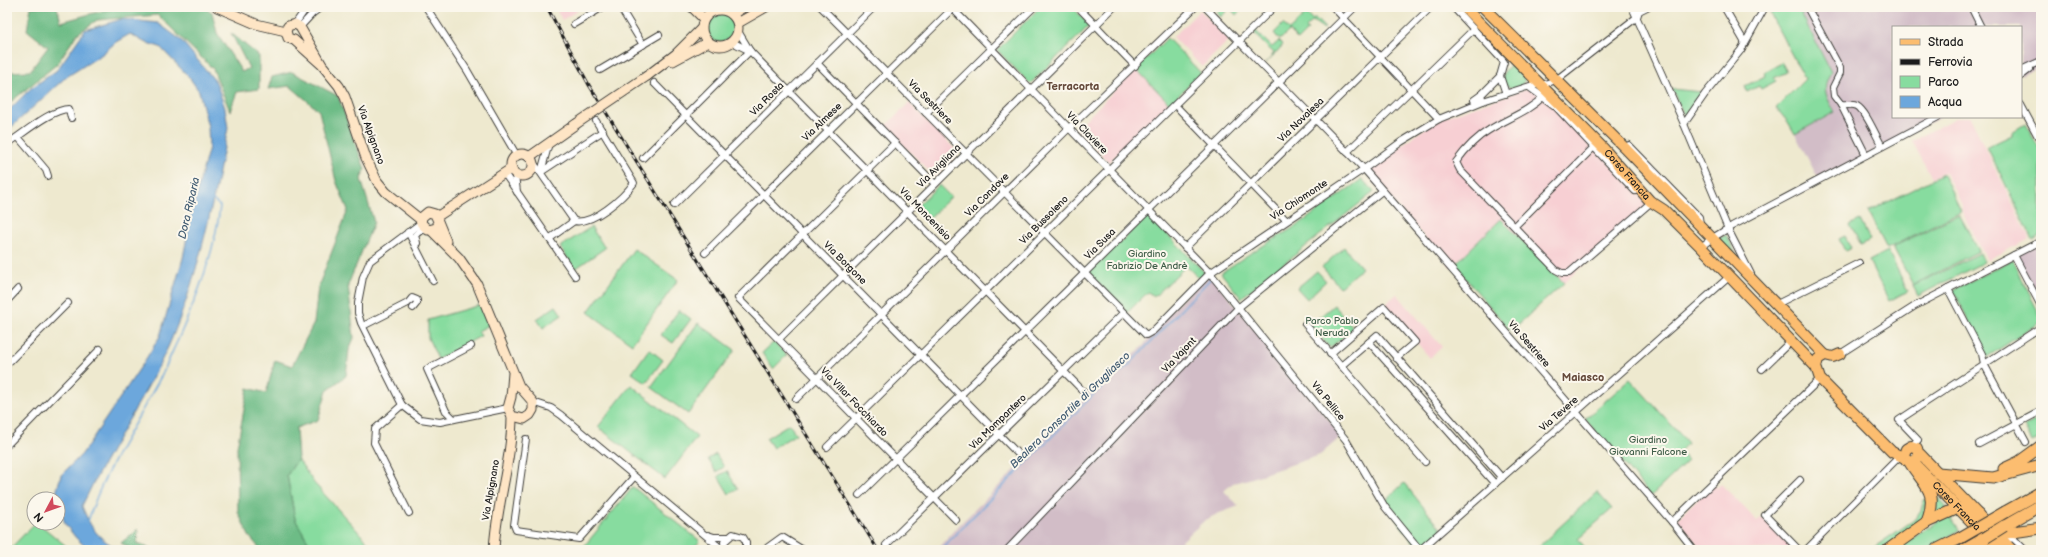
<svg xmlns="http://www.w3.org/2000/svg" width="2048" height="557" font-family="'Balsamiq Sans',sans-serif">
<rect width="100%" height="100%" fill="#fbf7ec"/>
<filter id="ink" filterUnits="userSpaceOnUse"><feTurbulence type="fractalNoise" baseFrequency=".025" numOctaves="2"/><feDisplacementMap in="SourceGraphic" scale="8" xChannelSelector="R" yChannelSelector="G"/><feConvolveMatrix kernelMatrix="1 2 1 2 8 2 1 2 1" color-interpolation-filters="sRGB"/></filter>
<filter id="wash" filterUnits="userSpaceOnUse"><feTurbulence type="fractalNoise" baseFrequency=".012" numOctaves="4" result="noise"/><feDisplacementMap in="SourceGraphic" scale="16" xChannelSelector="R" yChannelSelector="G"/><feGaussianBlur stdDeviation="0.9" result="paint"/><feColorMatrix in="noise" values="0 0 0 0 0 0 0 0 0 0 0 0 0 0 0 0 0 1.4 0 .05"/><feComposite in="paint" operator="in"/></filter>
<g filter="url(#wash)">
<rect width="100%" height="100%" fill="#eee9cf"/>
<g fill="#f7cfd3">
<path d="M555 7H583L562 20Z"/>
<path d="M1200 10 1229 40 1202 67 1173 37Z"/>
<path d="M1136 69 1170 104 1109 162 1076 129Z"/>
<path d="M1534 86 1538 88 1649 205 1564 283 1501 219 1451 267 1365 170 1439 119Z"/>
<path d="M909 103 959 153 935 177 885 127Z"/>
<path d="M1958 117H1970L2030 239 1987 260 1962 212V205L1945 172 1932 178 1912 141Z"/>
<path d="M1397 294 1442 347 1430 358 1384 305Z"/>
<path d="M1713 484 1717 488 1721 484 1757 521 1762 517 1794 549 1702 550 1677 519Z"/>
</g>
<g fill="#d2bdc7">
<path d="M1798 7H2041V65L2021 76V27H1893V117H1941L1819 180 1795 134 1834 112 1825 92 1827 79 1831 72Z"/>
<path d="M2041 240V304L2015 254Z"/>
<path d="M1209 273 1342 436 1320 455 1249 479 1233 483 1224 491 1239 506 1217 514 1204 521 1172 550H936L957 527 1022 463 1061 418 1104 382 1144 345 1152 330Z"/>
</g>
<g fill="#87dc9f" stroke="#527c5e">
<path d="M1040 7H1072L1090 25 1030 84 997 50Z"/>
<path d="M1222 7H1244L1236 15 1230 8 1221 17 1217 12Z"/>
<path d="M1779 7H1798L1831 72C1821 88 1826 97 1835 112L1795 134 1788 122 1776 108 1805 79 1770 14Z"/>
<path d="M1309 11 1310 13 1308 15 1313 20 1315 18 1325 28 1324 29 1313 21 1306 28 1308 30 1298 40 1289 31 1280 40 1274 33 1283 24 1289 30Z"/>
<circle cx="719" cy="27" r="15"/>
<path d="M1255 30 1272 47 1279 41 1283 45 1266 63 1274 53 1261 41V40L1254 32 1245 40Z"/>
<path d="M1167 38 1201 73 1170 104 1136 69Z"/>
<path d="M1782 63 1787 72 1774 78 1776 81 1761 89 1759 86 1747 92 1745 86 1765 76 1764 72Z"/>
<circle cx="1514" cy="77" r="11"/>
<path d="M1672 89 1701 92 1685 117Z"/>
<path d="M2025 124 2041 151V236L2033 240 1987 147 2012 135V132Z"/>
<path d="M1943 174 1961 211 1887 249 1868 212Z"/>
<path d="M1362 179 1374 192 1241 298 1221 273 1249 254 1298 225Z"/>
<path d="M939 185 951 197 925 222 913 210Z"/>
<path d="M1959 214 1979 251 1913 285 1893 247Z"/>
<path d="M1147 216H1150L1205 273 1199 278 1186 266 1154 297 1148 292 1127 313 1088 273Z"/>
<path d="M1501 219 1564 283 1511 331 1454 265Z"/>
<path d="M1860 220 1870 240 1861 245 1850 225Z"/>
<path d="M591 227 605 248 575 269 560 247Z"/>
<path d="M1726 235 1740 263 1718 239Z"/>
<path d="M1845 236 1851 248 1845 251 1839 239Z"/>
<path d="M1344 247 1362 268 1340 287 1322 267Z"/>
<path d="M634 249 678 280 632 344 588 312Z"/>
<path d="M1888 251 1908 291 1889 301 1869 261Z"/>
<path d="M1980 253 1984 262 1918 296 1913 286Z"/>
<path d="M2012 260 2041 317V322L1987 357 1953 290Z"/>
<path d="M1317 271 1326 281 1307 299 1297 288Z"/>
<path d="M480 305 489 325 478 331 481 336 438 359 428 338V320Z"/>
<path d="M1334 305 1354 328 1330 348 1310 325Z"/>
<path d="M556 306 562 315 543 328 537 319Z"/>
<path d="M679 310 691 319 673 343 661 335Z"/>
<path d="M698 323 735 350 688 414 651 387Z"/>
<path d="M774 342 787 355 773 369 762 353Z"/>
<path d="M649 349 663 360 646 383 632 373Z"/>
<path d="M1630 379 1688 443 1680 451 1688 461 1651 496 1585 419Z"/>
<path d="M631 385 697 437 665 479 598 427Z"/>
<path d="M2041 418V438L2032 442 2024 426Z"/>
<path d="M789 424 796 434 773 448 766 438Z"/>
<path d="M716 454 724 467 716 472 708 459Z"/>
<path d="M298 459 314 483 375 550H313L295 519 287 475Z"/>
<path d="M727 471 738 489 729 494 718 476Z"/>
<path d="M1404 483 1442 530 1420 550 1383 503Z"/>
<path d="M633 487 700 541 692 550H581Z"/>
<path d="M1597 492 1612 509 1578 539 1587 550H1535Z"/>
<path d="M1935 495 1948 509 1936 515Z"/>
<path d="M1929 499 1920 525 1880 550H1870L1914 520 1921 510 1924 500Z"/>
<path d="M1954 515 1952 520 1959 530 1925 550H1895L1944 517Z"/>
<path d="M35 523H38L71 550H9Z"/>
</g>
<g fill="#6dbc86" stroke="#446c51">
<path d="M31 7H57L61 22 116 7H202L212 12 217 33 242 72 249 68 231 33 259 56V89L237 92 230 111 213 69 158 15 97 20 77 34 57 64 7 105V72L30 71 48 47 27 30Z"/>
<path d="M292 72 338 96 365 169 361 179 374 222 348 285 354 338 349 350 346 376 327 390 318 420 296 428 298 459 287 475 295 519 313 550H261L249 536 238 512 237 447 248 388 266 393 275 360 292 366 314 323 318 287 348 210 336 181 319 111 290 86 268 89 272 77Z"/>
<path d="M138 529 137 543 153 550H133L121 543Z"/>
</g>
<path fill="#6ca7dc" stroke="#44627c" d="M122 19 158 23 181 40 216 82 225 108 228 128C213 202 199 276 169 345 144 400 108 450 82 506 91 529 99 540 121 550H89L76 538 65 524 56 493 61 475 82 454 144 362 160 336 183 258 192 210 209 147 208 127 199 91 188 76 160 47 144 42 130 34 116 42 101 55 65 78 7 131V112L30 89 57 70 85 30Z"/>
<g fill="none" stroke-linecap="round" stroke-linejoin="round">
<g stroke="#6ca7dc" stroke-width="1.5">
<path d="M88 521C104 470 134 427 159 380 166 368 171 354 177 342 196 299 215 253 220 206L212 199"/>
<path d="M940 550 1094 394 1128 366 1210 279"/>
</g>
</g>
</g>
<g filter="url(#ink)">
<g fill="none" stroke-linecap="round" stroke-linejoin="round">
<defs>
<g id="street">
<path d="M426 7 467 70 517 156"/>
<path d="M620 7 643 45"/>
<path d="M821 7 1146 335 1153 331 1210 273 1364 169 1401 142 1439 119 1483 101 1533 85H1542L1556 80 1637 17 1639 11 1647 7"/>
<path d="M951 7 1210 273 1346 440 1385 507 1420 550"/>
<path d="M1078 7 1135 66"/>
<path d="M1205 7 1364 169 1672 522 1694 550"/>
<path d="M1333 7 1439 119"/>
<path d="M1453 7 1504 62 1500 76 1481 95 1483 101"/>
<path d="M1632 7 1684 124 1728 229 1751 274"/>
<path d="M1724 7 1745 43"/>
<path d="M1807 7 1840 68V73L1833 87 1834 96 1841 105 1866 155"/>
<path d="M1971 7 1981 27"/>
<path d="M295 24 307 7"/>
<path d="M574 24 603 7"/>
<path d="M300 27 313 13 321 7"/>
<path d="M738 31 750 51 789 91 1084 392"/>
<path d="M732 42 750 51"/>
<path d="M817 63 935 184"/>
<path d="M600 70 659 35"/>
<path d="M2021 70 2041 61"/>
<path d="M1500 76 1506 94"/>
<path d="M2021 76 2030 69"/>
<path d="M654 83 1021 457"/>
<path d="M1529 87 1555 106 1635 191"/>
<path d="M1544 96C1528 112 1508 118 1489 130 1477 137 1464 151 1456 162L1460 170 1556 270 1562 273H1569L1648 205"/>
<path d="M1474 100 1481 95"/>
<path d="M1175 105 1286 220"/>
<path d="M1841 105C1846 106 1852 103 1857 106 1866 111 1876 136 1882 146"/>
<path d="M2021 105 2041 142"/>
<path d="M926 113 1034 7"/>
<path d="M1684 124 1705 94 1741 50 1765 7"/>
<path d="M18 137 46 170 48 176"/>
<path d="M895 143 738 298 956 520"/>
<path d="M7 144C23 134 51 109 69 109L71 118"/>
<path d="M1625 148 1629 145 1699 217 1700 224"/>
<path d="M1347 152 1474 29"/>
<path d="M643 158 750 51"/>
<path d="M533 162 574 221 549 239"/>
<path d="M541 172 603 131"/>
<path d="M541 172 549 143"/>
<path d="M504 173 575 276"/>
<path d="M515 174 517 192"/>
<path d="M674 205 874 7"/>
<path d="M574 221C593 225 623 198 634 183L596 121"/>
<path d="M421 223 370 261 363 277 358 303V313L361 323 402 405 420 419 440 422 508 408"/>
<path d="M1515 226 1594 147"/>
<path d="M408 232 433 281"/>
<path d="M417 243 415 235 424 228"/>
<path d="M1701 247 1711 239 1732 226 1938 117"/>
<path d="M1185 248 1431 7"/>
<path d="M705 253 954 7"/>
<path d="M2014 255 2041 306"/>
<path d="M1948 289 1982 354 1984 364 2026 442"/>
<path d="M7 301 18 289"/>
<path d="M1775 305 1859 263"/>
<path d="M1305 324 1425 462"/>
<path d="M363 326 408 303 412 298 417 300V303L413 308"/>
<path d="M779 339 1114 7"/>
<path d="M1330 354 1384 307 1415 342 1396 358"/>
<path d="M1840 354 1915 306 2041 241"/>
<path d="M7 364 68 303"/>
<path d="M1341 366 1369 342"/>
<path d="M1762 369 1791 341"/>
<path d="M796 399 1069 128 1195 7"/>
<path d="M533 402 551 408 561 415 723 550"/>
<path d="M402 405 375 429 374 443 409 513"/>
<path d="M454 419 446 411 427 369 471 346"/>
<path d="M526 439 514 525 516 530 579 539 634 477"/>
<path d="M1979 444 2041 411"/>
<path d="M7 445 100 349"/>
<path d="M1911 446 1918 440 1899 420 2041 327"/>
<path d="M827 447 1274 7"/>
<path d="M1495 484 1369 342 1377 335 1502 478"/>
<path d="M859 495 1355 7"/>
<path d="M1672 522 1820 379"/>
<path d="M708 535 714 537H728"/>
<path d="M2003 541 2013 538 2025 550"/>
<path d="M886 545 1123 313"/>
<path d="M725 550 724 542 733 534 743 537 746 542V550"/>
<path d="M764 550 782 537 803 550"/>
<path d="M1007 550 1239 307 1382 191"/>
<path d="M1420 550 1729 277"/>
<path d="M1799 550 1765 515 1800 480"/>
<path d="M1806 550 1901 455"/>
<path d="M1985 550 1994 545"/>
</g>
<g id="secondary">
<path d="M217 7 256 24 286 31"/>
<path d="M692 7 704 19"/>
<circle cx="720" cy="28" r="18"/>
<path d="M732 14 744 7"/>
<path d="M738 23 766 7"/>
<path d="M673 61 708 42"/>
<path d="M322 65 294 40 288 38 286 31 288 26 295 24 300 27 322 65 339 86 345 97 366 158 377 181 386 192 421 220"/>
<path d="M647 76 676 54 701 29"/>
<circle cx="522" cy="165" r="11"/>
<path d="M529 157 576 124"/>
<path d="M438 216 512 168"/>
<path d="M439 224 436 228 428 230 421 223 422 217 428 212 435 214 446 241"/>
<path d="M431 230 459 258 477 284 519 386 533 402V410L530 415 524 419 512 416 508 408 511 397 513 373"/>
<path d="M494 550C496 505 512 461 512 416"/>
</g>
<g id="primary">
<path id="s1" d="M1464 7 1604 149 1650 201 1664 210 1701 247 1816 367"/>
<path d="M1483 7 1625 148 1825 355"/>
<path d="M1840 354 1833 357 1825 355 1818 359 1816 367 1820 379 1892 452 1913 462 1919 457 1917 448 1911 446 1906 449 1904 455 1906 460"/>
<path d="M1920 454 2012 550"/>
<path id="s2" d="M1915 464 1999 550"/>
</g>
<g id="highway">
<path d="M1909 461C1924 486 1939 490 1927 522"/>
<path d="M2004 469 2019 462 2041 446"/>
<path d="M1938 473 1993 478 2041 465"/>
<path d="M2005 512 2041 492"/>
<path d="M2004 526 2041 505"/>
<path d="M2006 533 2041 528"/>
<path d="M1888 550 1927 522 1958 508 1978 515"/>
<path d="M1936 550 1960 538"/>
<path d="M1964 550 1985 538"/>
</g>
</defs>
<use href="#street" stroke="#3c3b37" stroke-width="8"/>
<use href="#secondary" stroke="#3c3b37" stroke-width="11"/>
<use href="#primary" stroke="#3c3b37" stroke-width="12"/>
<use href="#highway" stroke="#3c3b37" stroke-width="13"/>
<use href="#street" stroke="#fff" stroke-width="6"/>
<use href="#secondary" stroke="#fee5c5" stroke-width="9"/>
<use href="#primary" stroke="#fcbd6f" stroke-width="10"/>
<use href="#highway" stroke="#fcbd6f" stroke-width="11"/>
<defs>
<path id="rail" d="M547 7 589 85 878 550"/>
</defs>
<use href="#rail" stroke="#1c1c1c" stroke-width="3"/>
<use href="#rail" stroke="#fbf7ec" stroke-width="1.5" stroke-dasharray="4.5" stroke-linecap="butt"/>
<defs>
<path id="secondary-bridge" d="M576 124 647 76"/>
<g id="highway-bridge">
<path d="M1960 538 2005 512"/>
<path d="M1985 538 2004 526"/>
</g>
</defs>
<use href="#secondary-bridge" stroke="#3c3b37" stroke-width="11" stroke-linecap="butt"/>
<use href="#highway-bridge" stroke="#3c3b37" stroke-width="13" stroke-linecap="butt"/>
<use href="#secondary-bridge" stroke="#fee5c5" stroke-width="9"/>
<use href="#highway-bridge" stroke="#fcbd6f" stroke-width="11"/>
</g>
</g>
<g text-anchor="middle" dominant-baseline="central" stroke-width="4" stroke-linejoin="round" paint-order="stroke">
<g font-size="10" fill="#1c1c1c" stroke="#fbf7ec">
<text transform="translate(767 99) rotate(-45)">Via Rosta</text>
<text transform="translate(930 102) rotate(45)">Via Sestriere</text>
<text transform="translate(1301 120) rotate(-44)">Via Novalesa</text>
<text transform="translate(822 122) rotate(-44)">Via Almese</text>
<text transform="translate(1087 133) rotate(46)">Via Claviere</text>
<text transform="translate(371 135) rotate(70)">Via Alpignano</text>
<text transform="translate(939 166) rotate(-45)">Via Avigliana</text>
<text stroke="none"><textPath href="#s1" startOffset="234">Corso Francia</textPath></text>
<text transform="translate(987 195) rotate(-45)">Via Condove</text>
<text transform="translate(1299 200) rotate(-33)">Via Chiomonte</text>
<text transform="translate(925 214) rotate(46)">Via Moncenisio</text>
<text transform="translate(1044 220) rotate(-45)">Via Bussoleno</text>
<text transform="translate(1100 244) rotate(-45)">Via Susa</text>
<text transform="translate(845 263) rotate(45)">Via Borgone</text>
<text transform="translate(1529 344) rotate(49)">Via Sestriere</text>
<text transform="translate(1179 355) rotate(-46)">Via Vajont</text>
<text transform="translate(1328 401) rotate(51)">Via Pellice</text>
<text transform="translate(854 402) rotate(46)">Via Villar Focchiardo</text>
<text transform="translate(1559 414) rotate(-41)">Via Tevere</text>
<text transform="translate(998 422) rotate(-44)">Via Mompantero</text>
<text transform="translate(491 490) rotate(-80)">Via Alpignano</text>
<text stroke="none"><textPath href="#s2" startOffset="59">Corso Francia</textPath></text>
</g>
<g font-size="10" fill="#415f4a" stroke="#fbf7ec">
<text x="1147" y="254">Giardino<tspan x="1147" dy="12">Fabrizio De Andrè</tspan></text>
<text x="1332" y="321">Parco Pablo<tspan x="1332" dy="12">Neruda</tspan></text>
<text x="1648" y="440">Giardino<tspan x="1648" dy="12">Giovanni Falcone</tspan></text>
</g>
<g font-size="11" font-weight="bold" fill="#654a3c" stroke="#fbf7ec">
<text x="1073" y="86">Terracorta</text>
<text x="1583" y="377">Maiasco</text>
</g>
<g font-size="11" font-style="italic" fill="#405b72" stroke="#fbf7ec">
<text transform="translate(189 208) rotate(-77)">Dora Riparia</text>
<text transform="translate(1070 410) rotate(-44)">Bealera Consortile di Grugliasco</text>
</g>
</g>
<rect width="2048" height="557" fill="none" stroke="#fbf7ec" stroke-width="24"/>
<rect x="1892" y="26" width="130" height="92" fill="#fbf7ec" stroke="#a29f99"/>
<rect x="1900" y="39" width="20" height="6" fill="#fcbd6f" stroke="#a29f99"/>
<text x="1928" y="46" font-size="12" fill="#1c1c1c">Strada</text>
<rect x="1900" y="59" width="20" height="6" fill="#1c1c1c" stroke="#a29f99"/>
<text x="1928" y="66" font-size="12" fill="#1c1c1c">Ferrovia</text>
<rect x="1900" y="76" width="20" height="12" fill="#87dc9f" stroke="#a29f99"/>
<text x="1928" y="86" font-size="12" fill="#1c1c1c">Parco</text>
<rect x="1900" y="96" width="20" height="12" fill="#6ca7dc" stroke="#a29f99"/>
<text x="1928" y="106" font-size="12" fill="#1c1c1c">Acqua</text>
<g transform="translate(46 511) rotate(229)"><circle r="19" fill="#fbf7ec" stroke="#a29f99"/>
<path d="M0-3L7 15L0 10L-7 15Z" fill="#d1495b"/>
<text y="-6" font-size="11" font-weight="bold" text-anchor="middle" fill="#1c1c1c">N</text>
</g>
</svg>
